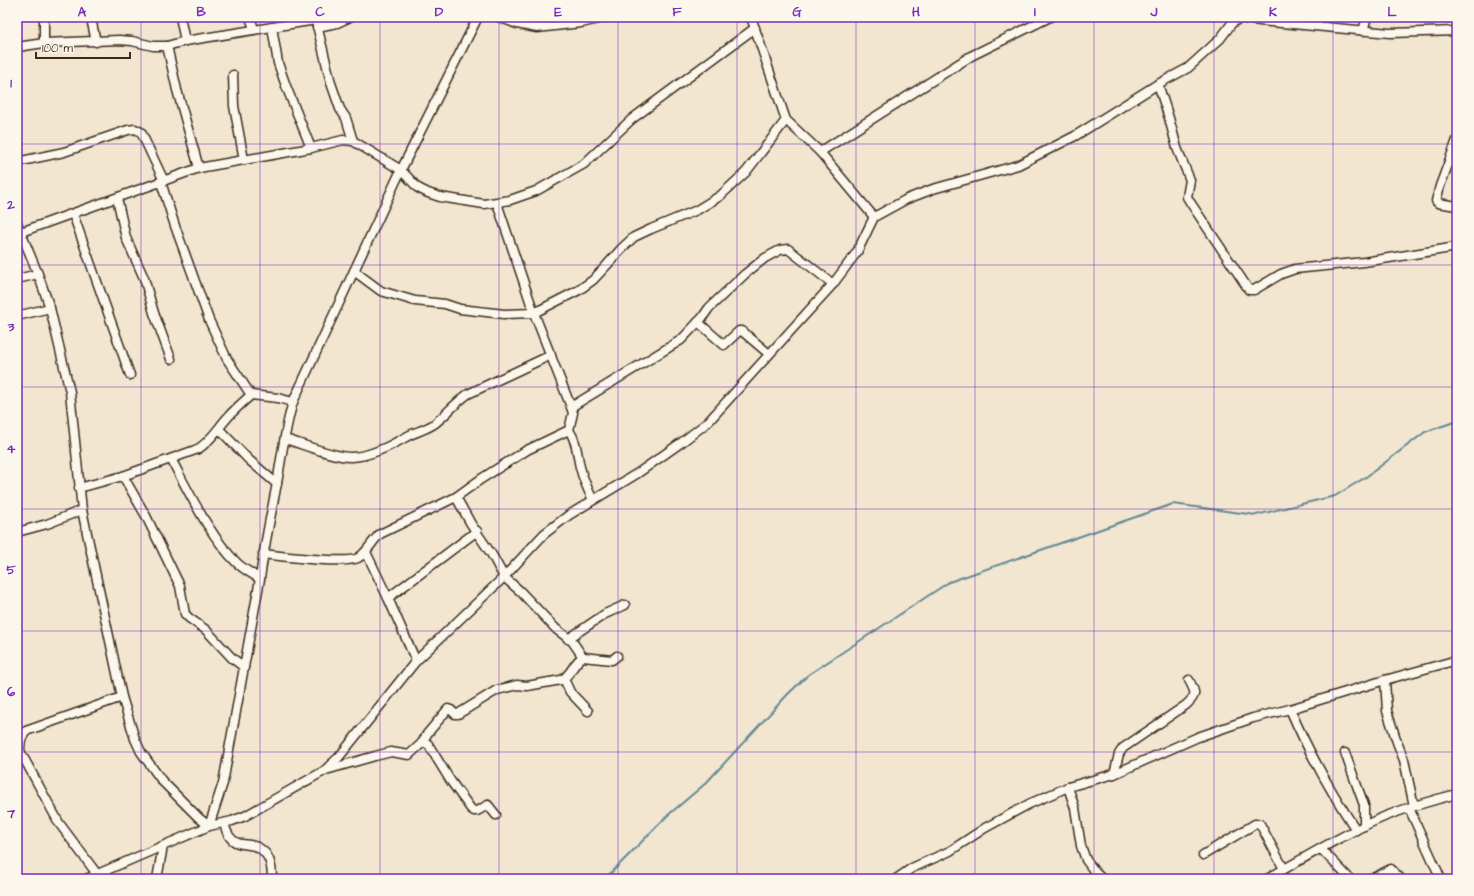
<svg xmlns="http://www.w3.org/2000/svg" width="1474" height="896" font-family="'Architects Daughter',sans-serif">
<rect width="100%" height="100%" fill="#f2e6d0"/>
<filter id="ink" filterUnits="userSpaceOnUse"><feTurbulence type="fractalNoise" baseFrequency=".025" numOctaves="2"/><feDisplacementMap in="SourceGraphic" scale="8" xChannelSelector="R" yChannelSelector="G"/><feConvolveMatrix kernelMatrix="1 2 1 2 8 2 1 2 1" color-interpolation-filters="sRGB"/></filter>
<g filter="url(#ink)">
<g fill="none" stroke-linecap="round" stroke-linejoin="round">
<path stroke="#648993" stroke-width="2" d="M605 879 667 816 706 783 788 694 808 675 949 582 1173 504 1256 515 1335 496 1366 477 1425 432 1457 421"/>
<defs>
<g id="minor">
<path d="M92 17V23L96 42"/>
<path d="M180 17 185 41"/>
<path d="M250 17 254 29"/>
<path d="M315 17 331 83 340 109 346 118 353 141"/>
<path d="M499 17 517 24 537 28 581 23 608 17"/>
<path d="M751 17 786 120 820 152 874 217"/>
<path d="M272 27 278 63 286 86 311 148"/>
<path d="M317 27 337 23 350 17"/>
<path d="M1363 31 1367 17"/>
<path d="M44 43V17"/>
<path d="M167 46 177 90 199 168"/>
<path d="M17 47 44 43 119 40 132 41 153 46H167L185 41 316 20"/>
<path d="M233 75 234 106 244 160"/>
<path d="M1158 84 1169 118 1177 148 1190 180 1187 197 1190 202 1249 290H1254L1281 274 1295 269 1364 262 1457 247"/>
<path d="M1457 140 1440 186 1436 201 1438 203 1457 206"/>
<path d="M820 152 971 56 1050 17"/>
<path d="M17 162 64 152 128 130 135 129 141 132 164 181"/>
<path d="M161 182 175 226 209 320 227 359 251 395"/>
<path d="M117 198 126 238 144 278 154 313 171 359"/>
<path d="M497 203 534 313 571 407 573 413 569 430C577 442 577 454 580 467 583 479 588 490 593 500"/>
<path d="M73 214 130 375"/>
<path d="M17 223 38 274 50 308 70 392 82 510 122 697 135 739 141 752 162 781 199 818 209 826 232 821 245 816 324 771 339 757 416 661 504 577 544 534 569 515 638 473 682 442 708 422 833 284 857 252 874 217 907 199 933 189 1018 165 1075 136 1158 84 1188 68 1220 39 1232 23 1240 18 1260 21 1390 33 1457 31"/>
<path d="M21 232 199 168 311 148 343 140 353 141 401 170 418 188 428 193 440 197 484 204 510 200 536 191 584 164 632 119 755 28"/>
<path d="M354 271 381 291 415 301 445 304 460 309 504 314 534 313 579 290 593 280 607 265 622 248 634 237 651 229 697 210 720 196 746 172 786 120"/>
<path d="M17 279 38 274"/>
<path d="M17 316 50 308"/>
<path d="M698 322 724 345 739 331H742L769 354"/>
<path d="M571 407 681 340 702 318 709 308 745 274 765 258 780 250 788 249 833 284"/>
<path d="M219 429 249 460 277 484"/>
<path d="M285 439C302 444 336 458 352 457 371 456 390 446 406 437 415 432 425 430 434 424 446 415 455 403 468 394L551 355"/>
<path d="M171 459C189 492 210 537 237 563 243 569 253 574 260 579"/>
<path d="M123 476 146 516 180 586 185 614 189 618 206 630 232 658 244 667"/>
<path d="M79 488 123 476 198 449C211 441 218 428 228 417 235 409 243 402 251 395L278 398 293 402"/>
<path d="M456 497 471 524 492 555 504 577 520 591 556 629 572 641 583 657"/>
<path d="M17 532 47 524 82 510"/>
<path d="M366 552 388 598 416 661"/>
<path d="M263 554C279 556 347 564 358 558 367 553 372 541 380 534L456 497 481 479 527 450 569 430"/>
<path d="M388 598 477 531"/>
<path d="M568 639 605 614 625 605"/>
<path d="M564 679 570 692 588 711"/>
<path d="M1385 680 1387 711 1397 742 1404 760 1414 806"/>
<path d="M1290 709C1308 751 1331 792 1356 830"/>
<path d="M422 743 427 734 448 709 451 710 455 714H458L497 690 517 685 527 686 561 680C572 675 573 662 583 657L612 660 617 656"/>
<path d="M1345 753 1364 805V826"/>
<path d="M326 770 375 756 391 752 409 755 422 743 428 744 450 780 471 809 474 811H477L488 805 496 815"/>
<path d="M1114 774 1119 754 1123 748 1186 705C1197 695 1196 693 1189 680"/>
<path d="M1068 787 1075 808 1081 846 1086 860 1095 872 1102 879"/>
<path d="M1409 808 1441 879"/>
<path d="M224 823C226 831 229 840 238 843 244 845 251 844 257 847 270 853 272 866 272 879"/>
<path d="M1321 849 1350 879"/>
<path d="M1203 855 1255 824H1260L1284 869"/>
<path d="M97 874 59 823 20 751C20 742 21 738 26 731L122 697"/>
<path d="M86 879 209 826 223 783 260 579C264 546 271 515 277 483 282 455 285 428 293 402L401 170 478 17"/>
<path d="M157 879 163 846"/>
<path d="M896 879 912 868 950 851 985 828 1029 804 1068 787 1114 774 1198 737 1253 718 1290 709 1385 680 1457 660"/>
<path d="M1267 879C1306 857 1345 833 1386 816 1409 807 1433 800 1457 794"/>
<path d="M1371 879 1391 869 1401 879"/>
</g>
</defs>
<use href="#minor" stroke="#3b2a1e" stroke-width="11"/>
<use href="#minor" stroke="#fbf7ec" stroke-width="8"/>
</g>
</g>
<path fill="none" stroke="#7b2cbf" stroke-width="1" stroke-opacity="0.55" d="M141 17V879M260 17V879M380 17V879M499 17V879M618 17V879M737 17V879M856 17V879M975 17V879M1094 17V879M1214 17V879M1333 17V879M17 144H1457M17 265H1457M17 387H1457M17 509H1457M17 631H1457M17 752H1457"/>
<rect width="1474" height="896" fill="none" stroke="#fbf7ec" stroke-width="44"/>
<path d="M36 52v6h94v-6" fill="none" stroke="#3b2a1e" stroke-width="2"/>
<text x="42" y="52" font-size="12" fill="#3b2a1e" stroke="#fbf7ec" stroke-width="3" paint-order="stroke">100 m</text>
<rect x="22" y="22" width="1430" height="852" fill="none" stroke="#7b2cbf" stroke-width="1.5"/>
<g font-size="13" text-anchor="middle" font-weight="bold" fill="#7b2cbf">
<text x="82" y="16">A</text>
<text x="201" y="16">B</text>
<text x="320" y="16">C</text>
<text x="439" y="16">D</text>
<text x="558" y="16">E</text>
<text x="677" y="16">F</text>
<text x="797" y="16">G</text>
<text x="916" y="16">H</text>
<text x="1035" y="16">I</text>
<text x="1154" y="16">J</text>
<text x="1273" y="16">K</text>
<text x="1392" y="16">L</text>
<text x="11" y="87">1</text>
<text x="11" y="209">2</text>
<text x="11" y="331">3</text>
<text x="11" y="453">4</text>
<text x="11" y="574">5</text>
<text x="11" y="696">6</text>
<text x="11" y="818">7</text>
</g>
</svg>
